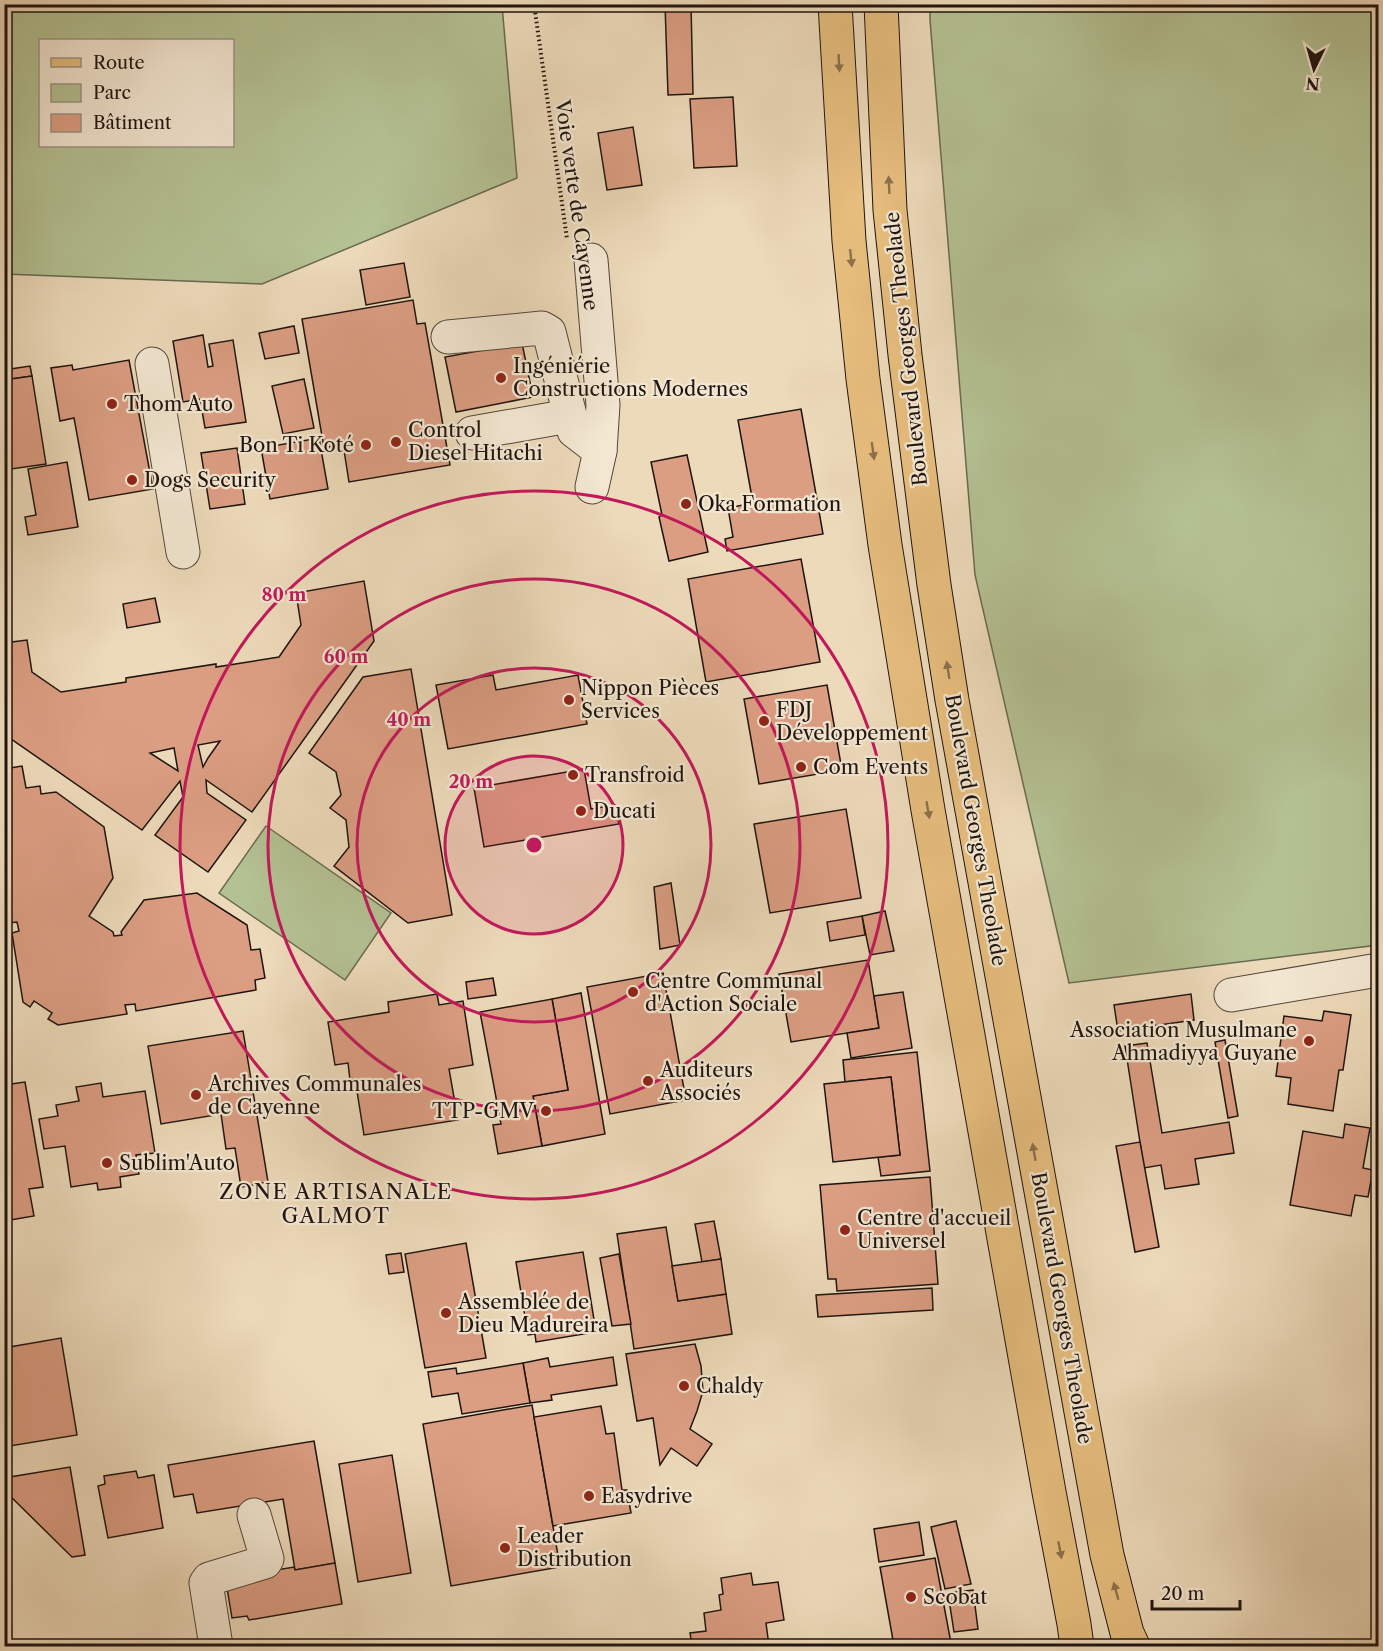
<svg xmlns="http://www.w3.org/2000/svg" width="1383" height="1651" font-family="'Libre Caslon Text',serif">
<rect width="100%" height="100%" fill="#eddaba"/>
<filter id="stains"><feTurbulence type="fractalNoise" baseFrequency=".00333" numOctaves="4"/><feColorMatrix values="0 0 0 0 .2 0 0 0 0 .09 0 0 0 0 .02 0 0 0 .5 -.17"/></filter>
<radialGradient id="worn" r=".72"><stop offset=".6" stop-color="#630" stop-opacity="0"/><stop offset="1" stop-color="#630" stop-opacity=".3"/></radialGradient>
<g fill="#b4c193" stroke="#696a51" stroke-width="1.5" fill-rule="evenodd">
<path d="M5 4 502 5 517 178 262 284 5 274ZM40 40H232V146H40Z"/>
<path d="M930 5H1378V945L1069 983 975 575 930 20Z"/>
<path d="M266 826 391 913 345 980 219 893Z"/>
</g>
<g fill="#dc9e83" stroke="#1e140f" stroke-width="1.5" fill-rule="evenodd">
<path d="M665 4H691L693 94 668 95Z"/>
<path d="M733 97 737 166 694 168 690 99Z"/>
<path d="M633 127 642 185 607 190 598 133Z"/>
<path d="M404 263 410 297 366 305 360 270Z"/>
<path d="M413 300 417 324 425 323 450 465 349 482 343 444 324 448 302 319Z"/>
<path d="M294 326 299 353 265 359 259 333Z"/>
<path d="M203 335 208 367 213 366 209 344 233 340 246 422 205 428 200 399 183 402 173 341Z"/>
<path d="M522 343 533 397 456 412 445 357Z"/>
<path d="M129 360 153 489 89 500 74 418 60 421 51 368 72 365 73 370Z"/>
<path d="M30 366 32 376 4 380V370Z"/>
<path d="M32 376 46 464 4 470V380Z"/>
<path d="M304 379 314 428 283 434 272 386Z"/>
<path d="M801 409 823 534 727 551 725 539 733 537 728 508 753 503 738 420Z"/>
<path d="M319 438 328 489 270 499 261 448Z"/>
<path d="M237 448 245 504 210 509 201 453Z"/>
<path d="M687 455 708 552 669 561 659 517 662 515 651 462Z"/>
<path d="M67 462 78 527 28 535 25 517 36 515 28 469Z"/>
<path d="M801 559 820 662 706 682 688 579Z"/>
<path d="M364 581 374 641 252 812 206 780 207 793 246 820 208 872 155 835 183 797 180 781 142 830 4 734V643L27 640 32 672 61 692 126 682V678L216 664V667L279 657 301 625 296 593ZM220 741 208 758 203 767 198 745ZM174 748 178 771 150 753Z"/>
<path d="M155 598 160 622 127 628 123 604Z"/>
<path d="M411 669 452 915 408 923 334 866 349 847 346 820 330 808 341 795 336 772 309 753 363 677Z"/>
<path d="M493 675 496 690 578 675 587 724 448 749 436 685Z"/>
<path d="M827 685 842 770 759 784 744 699Z"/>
<path d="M22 766 26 788 40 786 41 794 56 792 104 827 113 878 89 916 113 932 114 936 122 935 121 932 144 900 197 893 247 925 251 950 260 949 265 978 255 980 256 990 136 1011 135 1004 125 1005 127 1014 58 1025 48 1019 52 1013 34 1001 30 1007 23 1002 12 933 19 931 17 922 9 923 4 893V769Z"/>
<path d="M584 769 591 809 615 805 619 824 484 847 474 788Z"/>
<path d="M846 809 861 898 770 913 754 824Z"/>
<path d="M671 883 680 945 660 949 654 887Z"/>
<path d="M885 911 894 951 870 955 862 916Z"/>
<path d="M862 916 865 935 830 941 827 922Z"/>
<path d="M868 960 879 1028 791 1042 779 974Z"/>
<path d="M663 973 686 1100 610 1114 587 987Z"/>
<path d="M493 978 496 995 468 999 466 982Z"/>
<path d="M903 992 912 1048 851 1058 847 1033 879 1028 874 996Z"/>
<path d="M581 993 605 1134 542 1146 533 1096 568 1090 552 999Z"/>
<path d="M437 994 439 1005 463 1001 473 1065 449 1069 458 1120 364 1135 355 1079 350 1080 348 1063 335 1065 328 1022 389 1012 388 1002Z"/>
<path d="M1191 994 1194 1020 1118 1031 1114 1005Z"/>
<path d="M552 999 568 1090 533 1096 542 1146 498 1154 493 1125 501 1124 480 1012Z"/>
<path d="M1324 1011 1351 1015 1343 1070H1339L1333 1111 1288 1104 1291 1078 1276 1076 1284 1016 1322 1021Z"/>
<path d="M243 1031 268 1182 241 1187 235 1148 226 1149 221 1114 161 1124 148 1046Z"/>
<path d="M1225 1040 1238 1116 1228 1118 1215 1042Z"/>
<path d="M1147 1043 1162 1133 1229 1122 1234 1153 1195 1159 1199 1184 1165 1189 1161 1165 1144 1168 1125 1046Z"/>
<path d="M917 1052 930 1171 881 1176 878 1157 900 1155 891 1077 845 1082 843 1060Z"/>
<path d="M891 1077 900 1155 833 1162 824 1084Z"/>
<path d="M25 1082 43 1187 29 1189 34 1216 4 1221V1085Z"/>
<path d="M101 1083 103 1097 145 1091 155 1153 136 1155 139 1174 120 1177 121 1187 98 1190 97 1183 71 1187 65 1146 44 1149 39 1119 58 1116 56 1105 79 1101 76 1087Z"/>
<path d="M1345 1124 1370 1128 1363 1168 1373 1170 1368 1197 1355 1195 1351 1216 1290 1205 1303 1131 1343 1138Z"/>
<path d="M1140 1142 1159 1247 1135 1252 1116 1146Z"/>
<path d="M930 1177 938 1284 837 1291 836 1279H828L820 1185Z"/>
<path d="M714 1221 721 1259 702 1262 695 1224Z"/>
<path d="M666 1227 678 1301 726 1294 732 1334 634 1349 617 1234Z"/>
<path d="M466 1243 486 1358 425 1368 405 1254Z"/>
<path d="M583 1252 596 1332 536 1342 535 1334 528 1335 516 1262Z"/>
<path d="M401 1253 404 1272 389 1274 386 1255Z"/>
<path d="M619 1254 631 1324 612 1326 600 1258Z"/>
<path d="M721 1259 726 1294 678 1301 672 1266Z"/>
<path d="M932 1288 933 1310 818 1317 816 1295Z"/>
<path d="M61 1338 77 1435 10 1446 4 1413V1348Z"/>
<path d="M695 1344 701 1366 703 1391 697 1411 690 1429 712 1444 697 1466 671 1448 660 1465 653 1418 637 1421 626 1354Z"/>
<path d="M613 1357 617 1385 551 1395 552 1400 530 1403 523 1363 548 1358 550 1367Z"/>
<path d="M523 1363 530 1403 462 1414 458 1393 432 1397 428 1372 456 1368 457 1374Z"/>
<path d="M532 1405 560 1567 451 1586 423 1424Z"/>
<path d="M601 1406 606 1434 614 1433 622 1490H627L631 1513 553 1526 534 1417Z"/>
<path d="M314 1441 335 1563 295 1570 283 1499 197 1513 193 1494 174 1497 168 1465Z"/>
<path d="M392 1455 411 1573 358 1582 339 1464Z"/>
<path d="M70 1467 85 1555 72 1557 4 1490V1478Z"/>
<path d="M136 1471 138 1478 154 1475 163 1528 108 1538 98 1486 105 1484 104 1476Z"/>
<path d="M956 1521 971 1584 945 1589 931 1527Z"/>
<path d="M919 1522 924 1555 879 1562 874 1529Z"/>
<path d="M935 1558 951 1643 934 1646H894L880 1567Z"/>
<path d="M335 1563 342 1604 249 1620 247 1616 232 1618 226 1582 240 1576 294 1567 295 1570Z"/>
<path d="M751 1573 753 1585 778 1582 784 1620 766 1623 769 1646H692L690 1633 706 1631 704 1613 721 1610 719 1595 723 1594 721 1578Z"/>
<path d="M973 1590 978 1629 954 1632 948 1593Z"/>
</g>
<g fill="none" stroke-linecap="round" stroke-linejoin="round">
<defs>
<g id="minor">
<path d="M591 260 603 405 600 451 592 487"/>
<path d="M448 337 542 328 549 332 574 431 600 451"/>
<path d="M152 364 183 552"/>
<path d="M472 433 569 416"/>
<path d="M1231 995 1378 970"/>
<path d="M216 1646 206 1583 209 1579 265 1562 267 1559 254 1515"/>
</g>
<g id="major">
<path d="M835 4 849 241 863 379 885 545 928 810 1049 1492 1074 1624 1077 1646"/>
<path d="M881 4 890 210 905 355 934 585 952 700 1107 1555 1127 1633 1133 1646"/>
</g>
</defs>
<use href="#minor" stroke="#52463a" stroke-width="35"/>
<use href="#major" stroke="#1e140f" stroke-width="35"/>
<path stroke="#1e140f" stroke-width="4" stroke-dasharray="1.5 3" stroke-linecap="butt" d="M534 4 567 239"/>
<use href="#minor" stroke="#f3e7d2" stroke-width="33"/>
<use href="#major" stroke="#e6bd7d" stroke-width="33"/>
</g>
<defs><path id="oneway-solid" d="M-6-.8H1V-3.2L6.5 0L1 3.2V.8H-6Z" transform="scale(1.5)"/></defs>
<g fill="#8c714c">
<use href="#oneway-solid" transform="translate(839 63) rotate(87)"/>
<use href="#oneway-solid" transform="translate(889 185) rotate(-93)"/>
<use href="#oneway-solid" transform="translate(851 258) rotate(84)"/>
<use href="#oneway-solid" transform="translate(873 451) rotate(82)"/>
<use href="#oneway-solid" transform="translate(948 670) rotate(-99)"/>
<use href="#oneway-solid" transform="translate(928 810) rotate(80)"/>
<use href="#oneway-solid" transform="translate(1034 1152) rotate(-100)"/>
<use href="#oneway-solid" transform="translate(1060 1550) rotate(79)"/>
<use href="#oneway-solid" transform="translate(1116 1591) rotate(-105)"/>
</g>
<circle cx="534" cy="845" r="89" fill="#c2185b" fill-opacity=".12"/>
<g fill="none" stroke="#c2185b" stroke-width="3">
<circle cx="534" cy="845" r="89"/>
<circle cx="534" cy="845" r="177"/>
<circle cx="534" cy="845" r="266"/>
<circle cx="534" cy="845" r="354"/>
</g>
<g fill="#8f2418" stroke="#f3e7d2" stroke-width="2">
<circle cx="501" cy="378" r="6"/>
<circle cx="112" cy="404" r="6"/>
<circle cx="396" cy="442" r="6"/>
<circle cx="366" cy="445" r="6"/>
<circle cx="132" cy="480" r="6"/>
<circle cx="686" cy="504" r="6"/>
<circle cx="569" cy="700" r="6"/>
<circle cx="764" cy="721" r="6"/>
<circle cx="801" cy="767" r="6"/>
<circle cx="573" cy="775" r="6"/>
<circle cx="581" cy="811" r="6"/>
<circle cx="633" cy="992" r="6"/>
<circle cx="1309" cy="1041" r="6"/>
<circle cx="648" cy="1081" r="6"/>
<circle cx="196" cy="1095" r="6"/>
<circle cx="546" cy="1111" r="6"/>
<circle cx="107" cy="1163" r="6"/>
<circle cx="845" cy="1230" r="6"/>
<circle cx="446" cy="1313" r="6"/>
<circle cx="684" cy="1386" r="6"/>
<circle cx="589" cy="1496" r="6"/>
<circle cx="505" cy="1548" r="6"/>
<circle cx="911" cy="1597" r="6"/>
</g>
<g text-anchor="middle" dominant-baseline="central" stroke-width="4.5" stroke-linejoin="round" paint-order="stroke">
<g font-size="20" fill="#1e140f" stroke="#f3e7d2">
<text transform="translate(577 205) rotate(82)">Voie verte de Cayenne</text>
<text transform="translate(906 349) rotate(-96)">Boulevard Georges Theolade</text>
<text transform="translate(976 830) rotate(80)">Boulevard Georges Theolade</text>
<text transform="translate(1062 1308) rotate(80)">Boulevard Georges Theolade</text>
</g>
<g font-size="20" fill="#1e140f" stroke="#f3e7d2" text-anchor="start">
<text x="513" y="366">Ingéniérie<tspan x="513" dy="23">Constructions Modernes</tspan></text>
<text x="124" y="404">Thom Auto</text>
<text x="408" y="430">Control<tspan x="408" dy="23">Diesel Hitachi</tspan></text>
<text x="354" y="445" text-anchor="end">Bon Ti Koté</text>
<text x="144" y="480">Dogs Security</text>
<text x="698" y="504">Oka Formation</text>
<text x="581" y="688">Nippon Pièces<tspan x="581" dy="23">Services</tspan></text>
<text x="776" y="710">FDJ<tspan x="776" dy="23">Développement</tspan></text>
<text x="813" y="767">Com Events</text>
<text x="585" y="775">Transfroid</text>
<text x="593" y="811">Ducati</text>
<text x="645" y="981">Centre Communal<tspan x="645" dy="23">d'Action Sociale</tspan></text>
<text x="1297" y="1030" text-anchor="end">Association Musulmane<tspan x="1297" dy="23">Ahmadiyya Guyane</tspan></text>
<text x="660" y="1070">Auditeurs<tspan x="660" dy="23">Associés</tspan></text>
<text x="208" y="1084">Archives Communales<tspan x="208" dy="23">de Cayenne</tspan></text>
<text x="534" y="1111" text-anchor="end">TTP-GMV</text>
<text x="119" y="1163">Sublim'Auto</text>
<text x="857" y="1218">Centre d'accueil<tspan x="857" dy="23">Universel</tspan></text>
<text x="458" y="1302">Assemblée de<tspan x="458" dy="23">Dieu Madureira</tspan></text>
<text x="696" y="1386">Chaldy</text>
<text x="601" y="1496">Easydrive</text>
<text x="517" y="1536">Leader<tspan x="517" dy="23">Distribution</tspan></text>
<text x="923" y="1597">Scobat</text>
</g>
<g font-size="21" letter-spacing="1.5" fill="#1e140f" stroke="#f3e7d2">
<text x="336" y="1191">ZONE ARTISANALE<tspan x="336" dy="24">GALMOT</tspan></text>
</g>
</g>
<circle cx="534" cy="845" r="9" fill="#c2185b" stroke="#f3e7d2" stroke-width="3"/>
<g font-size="18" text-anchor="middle" font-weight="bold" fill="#c2185b" stroke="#f3e7d2" stroke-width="4.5" stroke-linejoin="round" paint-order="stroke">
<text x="284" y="601">80 m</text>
<text x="346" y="663">60 m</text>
<text x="409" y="726">40 m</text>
<text x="471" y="788">20 m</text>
</g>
<rect width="1383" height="1651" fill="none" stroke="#eddaba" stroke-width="24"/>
<rect x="6" y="6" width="1371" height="1639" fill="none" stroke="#1e140f" stroke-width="3"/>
<rect x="12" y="12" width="1359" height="1627" fill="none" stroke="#1e140f" stroke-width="1.5"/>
<rect x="39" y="39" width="195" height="108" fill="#f3e7d2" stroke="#9e9384" stroke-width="1.5"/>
<rect x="51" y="58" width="30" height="9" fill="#e6bd7d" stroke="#9e9384" stroke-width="1.5"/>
<text x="93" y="69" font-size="18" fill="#1e140f">Route</text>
<rect x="51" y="84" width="30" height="18" fill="#b4c193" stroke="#9e9384" stroke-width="1.5"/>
<text x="93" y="99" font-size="18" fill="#1e140f">Parc</text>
<rect x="51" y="114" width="30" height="18" fill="#dc9e83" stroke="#9e9384" stroke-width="1.5"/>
<text x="93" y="129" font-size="18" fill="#1e140f">Bâtiment</text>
<g transform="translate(1314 69) rotate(185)" stroke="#f3e7d2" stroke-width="4.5" paint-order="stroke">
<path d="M0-4.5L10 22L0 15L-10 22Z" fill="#1e140f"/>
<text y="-9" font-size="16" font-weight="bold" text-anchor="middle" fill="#1e140f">N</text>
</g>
<path d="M1152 1600v9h88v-9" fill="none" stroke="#1e140f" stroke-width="3"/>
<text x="1161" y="1600" font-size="18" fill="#1e140f" stroke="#f3e7d2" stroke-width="4.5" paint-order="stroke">20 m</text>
<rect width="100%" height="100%" filter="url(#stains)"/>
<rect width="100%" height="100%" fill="url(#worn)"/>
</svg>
